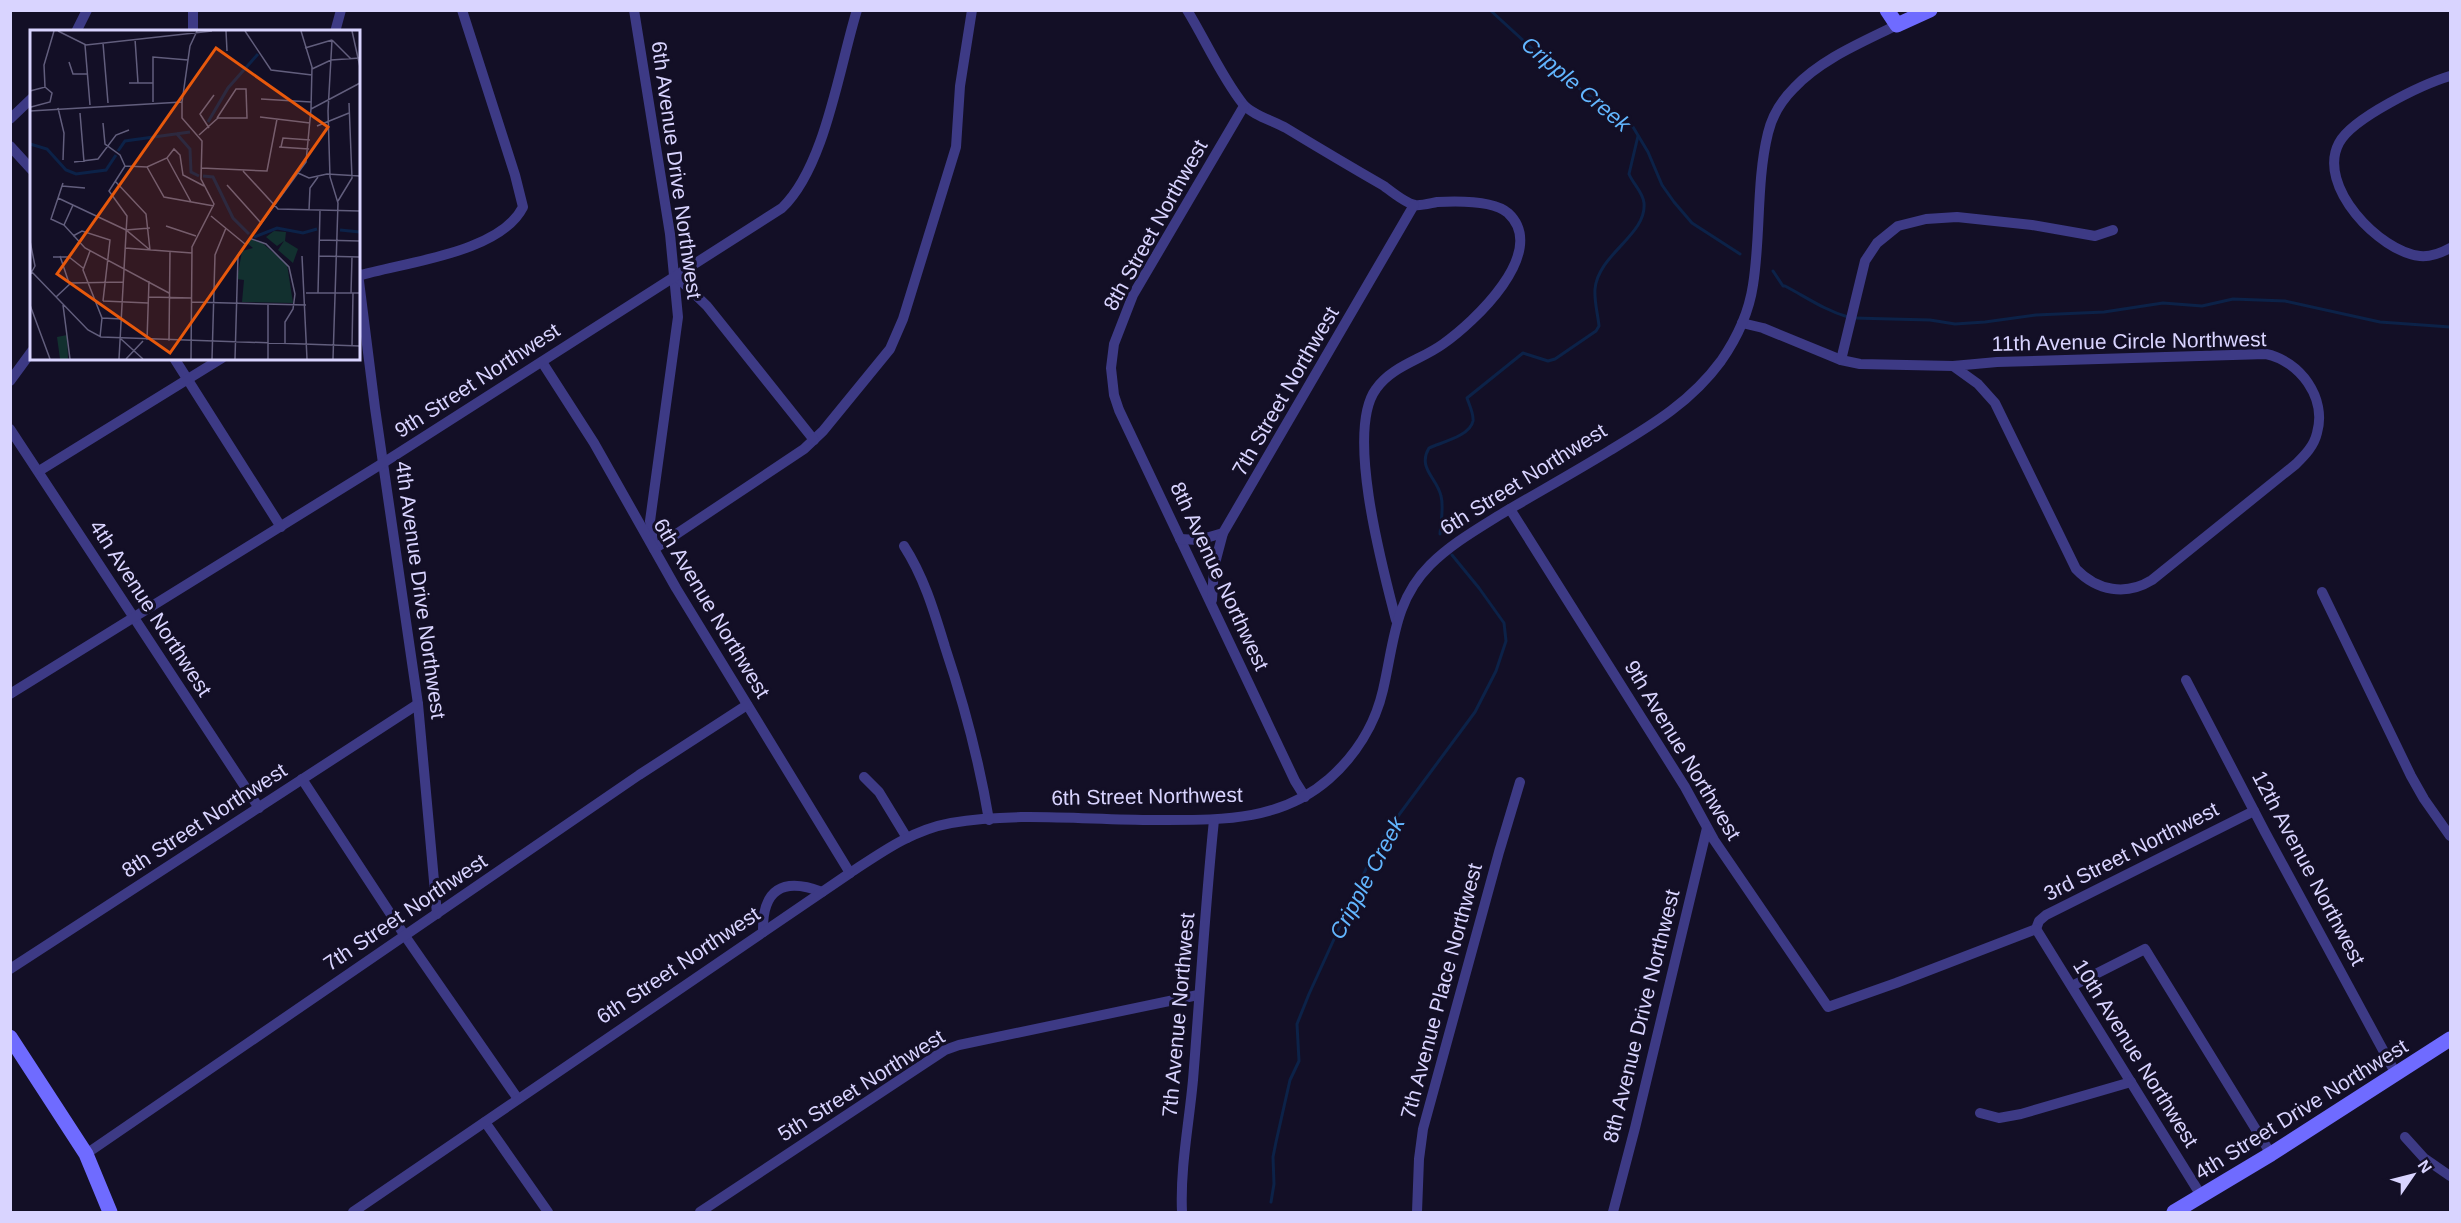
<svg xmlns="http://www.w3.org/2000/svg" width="2461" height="1223" font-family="Helvetica,sans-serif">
<rect width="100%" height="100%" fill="#130f26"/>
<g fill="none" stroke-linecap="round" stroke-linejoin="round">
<g stroke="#0c2248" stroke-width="3">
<path d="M1490 10 1562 76 1633 127 1648 152 1662 185 1674 202 1692 223 1740 254"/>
<path d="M1773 271 1783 286H1785C1806 297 1824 310 1848 317"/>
<path d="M1854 318 1930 320 1955 324 1985 322 2036 315 2104 312 2163 303 2202 306 2233 299 2285 301 2380 322 2450 327"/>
<path d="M1440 534C1441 522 1444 507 1441 496 1437 478 1417 468 1429 448 1442 442 1470 436 1473 421 1474 414 1469 404 1467 398L1523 353 1548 361 1555 359 1596 331 1599 326C1598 315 1594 301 1595 289 1598 254 1647 235 1644 203 1643 192 1633 184 1629 174L1638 136"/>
<path d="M1271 1202 1274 1184 1273 1157 1276 1142 1290 1080 1299 1061 1297 1024 1309 994 1366 869 1387 831 1475 712 1496 671 1506 641 1504 623 1479 588 1452 555"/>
</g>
<g stroke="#3d3a85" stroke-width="10">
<path d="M634 10 670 234 678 317 650 521 654 549 804 449 823 431 890 349 903 319 956 147 960 86 972 10"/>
<path d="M1187 10C1206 41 1221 76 1243 104 1252 115 1274 121 1286 128 1319 148 1351 167 1384 186 1392 192 1405 203 1415 205 1421 206 1431 203 1437 202 1456 201 1493 200 1508 213 1550 252 1473 323 1443 344 1421 360 1392 366 1376 389 1345 431 1383 570 1396 620"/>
<path d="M76 32 87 10"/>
<path d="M193 32V10"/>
<path d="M335 32 341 10"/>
<path d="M2450 76C2423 84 2352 118 2339 143 2316 186 2380 252 2420 256 2431 257 2441 253 2450 248"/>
<path d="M1244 106 1133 295 1114 344 1111 368 1114 395 1119 410 1295 781 1305 797"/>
<path d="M10 119 32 98"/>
<path d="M10 146 32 170"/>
<path d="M358 273 375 408 418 704 437 914"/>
<path d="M358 276C405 262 500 253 523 207L515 175 462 10"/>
<path d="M676 276 707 306 814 440"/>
<path d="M1742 323 1763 328 1841 360 1860 364 1953 366 1978 384 1995 403 2076 569C2097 591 2126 596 2152 580L2296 464C2305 455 2314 446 2317 433 2327 398 2300 361 2266 354L1997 362 1953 366"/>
<path d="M174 358 281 527"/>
<path d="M1841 360 1865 261 1877 243 1898 226 1926 219 1957 217 2032 225 2095 236 2113 230"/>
<path d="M542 362 594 443 676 588 850 873"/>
<path d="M10 381 32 351"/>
<path d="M10 429 259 808"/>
<path d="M39 471 222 358"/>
<path d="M1510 509 1685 787 1714 840 1828 1007 1896 983 2036 929 2039 921 2046 915 2254 811"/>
<path d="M1180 539 1199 540 1223 533"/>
<path d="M904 546C924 577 934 611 945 647 964 704 979 760 989 820"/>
<path d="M2322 592 2411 776 2424 799 2450 836"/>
<path d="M1212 600 1214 567 1223 533 1414 205"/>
<path d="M2186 680 2265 832 2396 1074"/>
<path d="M10 694 383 463 782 208C825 167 839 68 857 10"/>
<path d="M864 777 879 792 907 838"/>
<path d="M302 779 405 936 518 1099"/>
<path d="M2036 929 2202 1197"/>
<path d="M763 932C762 889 783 877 822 892"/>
<path d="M10 969 418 704"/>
<path d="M2072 986 2145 949 2271 1154"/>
<path d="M1980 1113 1999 1118 2021 1114 2131 1082"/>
<path d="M485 1122 548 1212"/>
<path d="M2405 1137 2424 1158 2450 1176"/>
<path d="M86 1154 639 775 747 705"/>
<path d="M353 1212 850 873C882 852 912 830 951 823 1020 811 1093 821 1163 820 1222 820 1281 821 1329 779 1355 756 1375 725 1383 690 1394 643 1394 601 1430 565 1450 545 1474 531 1498 516 1535 494 1573 473 1609 451 1652 425 1691 402 1721 361 1737 338 1749 312 1753 285 1761 235 1756 182 1768 133 1772 116 1782 100 1794 88 1821 59 1863 42 1897 25"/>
<path d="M700 1212 945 1050 959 1045 1198 995"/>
<path d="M1182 1212C1180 1168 1189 1124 1193 1080 1200 994 1205 907 1214 820"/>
<path d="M1417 1212 1419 1159 1423 1129 1499 852 1520 782"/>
<path d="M1613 1212 1635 1128 1707 828"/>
</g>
<g stroke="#6f6bff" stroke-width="15">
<path d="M1887 10 1897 25 1930 10"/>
<path d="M10 1037 86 1154 110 1212"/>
<path d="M2174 1212 2271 1154 2450 1039"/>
</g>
</g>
<g text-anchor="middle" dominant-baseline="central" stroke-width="6" stroke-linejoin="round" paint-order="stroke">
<g font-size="21" fill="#d9d4ff" stroke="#130f26">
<text transform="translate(677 170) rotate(82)">6th Avenue Drive Northwest</text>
<text transform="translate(1155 225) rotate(-61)">8th Street Northwest</text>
<text transform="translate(2129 341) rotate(-1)">11th Avenue Circle Northwest</text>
<text transform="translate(477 380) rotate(-33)">9th Street Northwest</text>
<text transform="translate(1285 391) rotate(-60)">7th Street Northwest</text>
<text transform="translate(1523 479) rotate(-32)">6th Street Northwest</text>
<text transform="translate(1220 576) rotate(65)">8th Avenue Northwest</text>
<text transform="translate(421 590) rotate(82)">4th Avenue Drive Northwest</text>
<text transform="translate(151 608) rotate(57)">4th Avenue Northwest</text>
<text transform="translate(712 608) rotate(59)">6th Avenue Northwest</text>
<text transform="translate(1683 750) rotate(59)">9th Avenue Northwest</text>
<text transform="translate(1147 796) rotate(-1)">6th Street Northwest</text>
<text transform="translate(204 820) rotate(-33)">8th Street Northwest</text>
<text transform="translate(2131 851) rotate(-27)">3rd Street Northwest</text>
<text transform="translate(2309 868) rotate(62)">12th Avenue Northwest</text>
<text transform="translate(405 912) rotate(-34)">7th Street Northwest</text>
<text transform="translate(678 965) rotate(-34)">6th Street Northwest</text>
<text transform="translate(1441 991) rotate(-75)">7th Avenue Place Northwest</text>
<text transform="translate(1178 1015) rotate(-85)">7th Avenue Northwest</text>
<text transform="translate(1641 1016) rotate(-76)">8th Avenue Drive Northwest</text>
<text transform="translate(2136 1053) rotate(58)">10th Avenue Northwest</text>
<text transform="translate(861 1085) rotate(-32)">5th Street Northwest</text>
<text transform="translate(2301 1109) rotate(-32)">4th Street Drive Northwest</text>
</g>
<g font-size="22" font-style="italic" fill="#62b6ff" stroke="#130f26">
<text transform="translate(1576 84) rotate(40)">Cripple Creek</text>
<text transform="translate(1367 878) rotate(-62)">Cripple Creek</text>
</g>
</g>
<g transform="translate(30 30)">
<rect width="330" height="330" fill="#130f26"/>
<path d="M244 201 256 202 255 211 268 219 263 233 248 220 254 211 247 216 236 207ZM220 209 231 212 257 234 263 273 212 272 214 250 207 249 212 221 223 218 217 213ZM37 305 38 329H30L27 307Z" fill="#12302f"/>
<path fill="none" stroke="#0c2248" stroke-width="3" d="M178 92 198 58 228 24M146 103 160 119 161 142 169 146M0 114 17 119 36 140 46 144 76 140 86 125M88 121 95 111 160 102M173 146 183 147 203 188 219 204M310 200 330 202M224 207 247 198 273 203 287 199"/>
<path fill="none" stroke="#625e7d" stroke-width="1.5" d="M28 1 56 15 182 1M196 1 197 21M215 1 241 40 282 45M271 1 282 37 281 79M322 1 330 37M105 9 108 53M302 10 298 81 300 147 308 173 303 329M302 10 321 29M73 13 78 73M55 15 60 75M275 18 302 10M39 32 43 44H57M282 39 301 30 330 28M99 53H123M15 57 14 35 24 1M0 61 15 57 22 63 20 72 1 77M231 69 281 72M123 72V27L158 30M152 72V88L172 111 171 149 184 174 162 217 161 329M28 78 34 103 33 130M0 81 152 72 160 16 167 1M50 83 54 132M230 87 280 93M73 93 75 114 90 125 95 136M287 96 319 83M179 98 170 84 184 65M169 105 188 88H217L216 59H206L187 88M249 117 279 119M251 117 253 108 280 110M137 128 161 172M44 132 68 129 86 105 99 100M117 137 134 167 184 176M171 138 237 141 247 89M213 141 248 179 330 181M268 143 279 148 297 144 330 146M85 151 116 184 120 220M33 153 21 189 34 195 55 218 139 263M197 155 231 193M32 156 55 158M28 168 96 200 120 220M308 171 322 148 319 73M279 180 280 158 288 147M181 186 215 214M34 195 43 175M136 196 166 206M96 200 120 198M43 206 52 201 80 210 73 271M219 208 236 214 259 237 265 264 263 279 255 292V315M289 210 330 211M0 211 5 236 0 245M95 218 162 223M60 221 53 240 72 288M30 226 39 253M272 226 277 329M289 226 330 227M23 227H39L53 238M0 240 58 300 71 307 330 316M276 263H330M288 263 290 180M321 263 322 227M26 267 41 253 94 252M118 267 162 268M73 271 118 273M162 272 276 275M0 275 20 329M33 275 40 329M72 288 92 289M70 307 72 288M91 309 113 329M117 310 119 251M139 311 140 221M322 316 323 263M89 329 97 186 79 161 95 136 117 137 137 128 144 119 150 125 153 145 174 156M96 329 113 311M182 329 185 225 196 198M205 329 208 225 276 132 281 79 330 53M238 329V275"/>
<path fill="#e8590c" fill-opacity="0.15" stroke="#e8590c" stroke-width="3" d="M186 18 298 97 140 323 27 244Z"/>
<rect width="330" height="330" fill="none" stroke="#d9d4ff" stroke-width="3"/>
</g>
<rect width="2461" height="1223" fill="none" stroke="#d9d4ff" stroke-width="24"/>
<g transform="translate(2413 1175) rotate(55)" stroke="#130f26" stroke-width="4.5" paint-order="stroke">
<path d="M0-4.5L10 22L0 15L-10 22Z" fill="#d9d4ff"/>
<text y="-9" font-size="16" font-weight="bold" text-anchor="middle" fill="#d9d4ff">N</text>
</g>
</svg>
